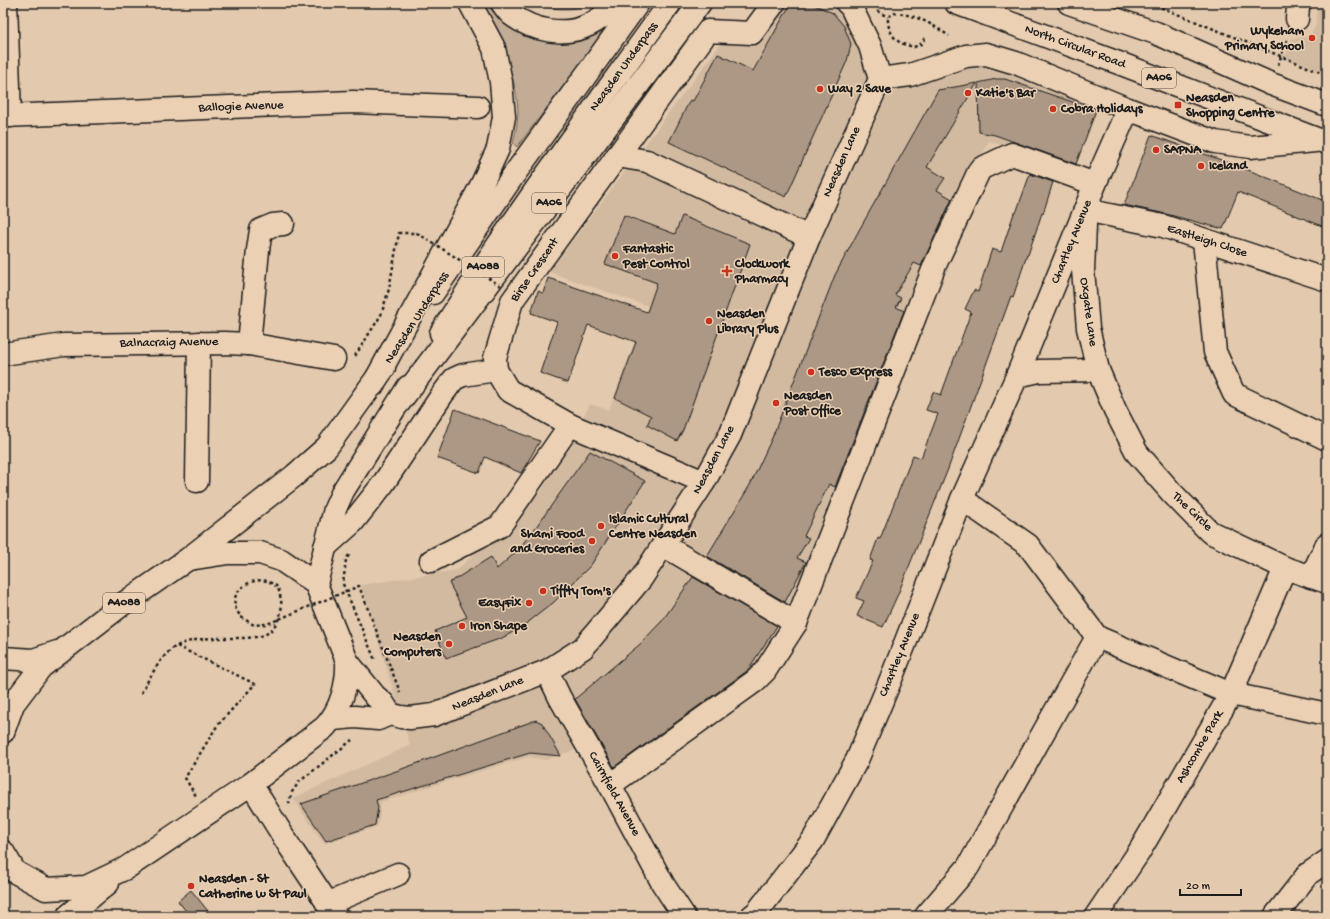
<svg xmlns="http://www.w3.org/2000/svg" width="1330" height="919" font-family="'Gochi Hand',sans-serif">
<rect width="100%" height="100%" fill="#e3c9ad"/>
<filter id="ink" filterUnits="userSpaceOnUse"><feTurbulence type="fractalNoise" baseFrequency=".025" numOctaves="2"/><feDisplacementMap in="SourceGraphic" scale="8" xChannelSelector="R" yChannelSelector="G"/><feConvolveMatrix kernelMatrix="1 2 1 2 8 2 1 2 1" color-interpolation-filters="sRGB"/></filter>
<g filter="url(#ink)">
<g fill="#d2baa1">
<path d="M775 3H842L868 65 906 86 986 55 1099 106 1075 169 989 141 930 260 837 511 761 669 613 779 591 744 546 760 528 757 454 779 381 802 378 826 324 844 293 798 410 745 361 585 457 570 542 490 590 404 609 410 648 306 549 272 726 37Z"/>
<path d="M1317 3H1327V73L1285 58 1292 38H1302L1310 34 1316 25Z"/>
</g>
<g fill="#c2ac95" stroke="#6f6458">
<path d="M481 3H487C505 35 542 47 577 41 584 40 591 36 598 33L602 35 517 147 513 143C516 132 518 121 518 110 516 71 496 37 481 3Z"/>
<path d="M532 3H592C573 12 552 10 532 3Z"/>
</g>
<g fill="#ac9885" stroke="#1c1c1c">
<path d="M791 3H810L833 13 844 26 851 44 847 61 786 197 669 142 690 100 693 101 718 54 753 71Z"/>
<path d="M996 79H1005L1096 110 1076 164 995 135 979 132 978 83Z"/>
<path d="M977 83 927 167 945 178 937 190 952 199 921 266 914 263 895 295 901 298 896 307 904 311 835 487 829 484 804 536 809 538 797 558 806 562 785 602 707 556 750 485 772 438 835 275 858 232 938 90Z"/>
<path d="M1151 135 1241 167 1327 202V228L1238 192 1223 229 1166 214 1124 205Z"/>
<path d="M1030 174 1053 182 1043 214 1042 213 1028 255H1027L1013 297 1011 296 948 469 898 594 883 627 857 616 864 601 856 598 873 561 870 560 878 538 880 539 913 455 921 458 938 414 926 410 933 392 941 395 971 312 965 309 974 290 978 292 992 249 1001 252 1014 213H1016Z"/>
<path d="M624 215 675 234 682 216 750 244 683 430 677 441 647 425 651 416 615 398 636 342 588 325 568 383 540 373 557 322 531 313 538 291 543 293 548 278 647 312 657 283 605 264Z"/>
<path d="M455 409 540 441 521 473 485 457 479 473 437 458Z"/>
<path d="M590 451 645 481 591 565 553 603 522 627 502 638 446 658 435 631 467 617 449 583 491 557 497 569 517 551 536 527Z"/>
<path d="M693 577 777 626 747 671 614 767 575 699 639 645 662 621Z"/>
<path d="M536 720 542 723 561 756 530 753 376 800 378 808 375 825 326 841 301 804 399 770Z"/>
<path d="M191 890 212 916H190L178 901Z"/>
</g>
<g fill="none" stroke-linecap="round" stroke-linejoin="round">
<defs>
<g id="minor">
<path d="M6 3 10 116"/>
<path d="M847 3 850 5 870 46 880 79"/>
<path d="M1297 19 1298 7 1300 3"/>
<path d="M3 116 353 102 478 107"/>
<path d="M617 156 647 161 809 237"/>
<path d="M1085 210 1163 226 1327 280"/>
<path d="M1085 225 1083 270 1088 328 1098 370 1115 410 1137 453 1172 493 1210 532 1285 568 1327 582"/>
<path d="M1204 240 1215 352 1234 394 1327 439"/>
<path d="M249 344 258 250 261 230 273 225 283 224"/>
<path d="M3 354 64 345 224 343 249 344 334 359"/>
<path d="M1017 376 1039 371 1098 370"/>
<path d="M197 481 199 343"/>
<path d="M704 482 570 425 508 390 496 370 495 358 512 301 708 31 752 33 774 3"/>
<path d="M962 499 1028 545 1097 637 1231 694 1327 714"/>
<path d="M663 545 796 623 935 265 980 169 1012 154 1095 184"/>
<path d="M325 547 353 522 383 484 442 395 454 379 463 375 496 370"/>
<path d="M431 561 500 526 570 425"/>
<path d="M1311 577 1327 544"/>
<path d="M347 661 375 696 383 703 390 714"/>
<path d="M547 671 560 698 610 785 663 884 684 916"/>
<path d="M332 719 355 717 378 719 390 714 401 717 410 718 434 715 547 671 583 648 641 579 704 482 730 435 809 237 880 79"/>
<path d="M251 784 290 847 336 916"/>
<path d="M610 785 755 681 765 671 796 623"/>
<path d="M327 904 398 874"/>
<path d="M752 916 757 912 813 840 857 760 891 679 962 499 1017 376 1085 210 1095 184 1128 109 1016 63 986 54 966 56 910 75 880 79"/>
<path d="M926 916 968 867 1097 637"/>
<path d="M1096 916 1139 852 1231 694 1285 568"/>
<path d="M1275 916 1308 874 1327 861"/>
</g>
<g id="major">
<path d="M433 293 513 176 638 3"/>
<path d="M441 333C511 219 592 112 670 3"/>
<path d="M316 584 335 509 343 491 408 387"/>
<path d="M3 658 33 660 57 652"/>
<path d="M3 732 13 704 41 667 120 606 188 559 294 476 327 447 384 368"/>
<path d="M3 852 15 872 46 889 86 887 126 868 251 784 325 727C341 710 348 684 347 661L316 584 281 560 260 553H228L189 559"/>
<path d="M68 916 108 883"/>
</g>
<g id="highway">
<path d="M502 3C505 7 508 12 512 15 533 31 565 37 589 25 601 19 610 11 619 3"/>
<path d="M956 3 1124 65 1327 143"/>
<path d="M1069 3 1156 33 1271 84 1327 105"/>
<path d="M1128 109 1215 142 1250 147 1315 141"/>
<path d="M373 385 481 186 498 149 504 117 501 82 494 48 470 3"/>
<path d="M399 403 700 3"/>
</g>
</defs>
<use href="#minor" stroke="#1c1c1c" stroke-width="25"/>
<use href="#major" stroke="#1c1c1c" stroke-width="25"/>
<use href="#highway" stroke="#1c1c1c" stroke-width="25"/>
<g stroke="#1c1c1c" stroke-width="2.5" stroke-dasharray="3 3" stroke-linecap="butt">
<path d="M1150 3 1327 75"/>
<path d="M877 11 888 17"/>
<path d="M925 38 921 44 914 47C910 46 905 45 901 43 892 38 887 27 888 17L895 13C917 15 932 24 949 36"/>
<path d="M1278 65 1288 37"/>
<path d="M355 356 381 315 389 289 399 233H417"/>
<path d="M349 555 346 560 343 584 375 660"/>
<path d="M177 646 255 684 217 726 185 778 196 796"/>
<path d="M141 693C150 678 162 652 179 645 197 637 217 638 236 638 245 638 255 638 264 635 271 632 275 626 278 620 284 609 281 599 278 587 274 585 270 582 267 581 252 577 231 590 235 606 236 610 239 614 241 617"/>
<path d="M290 804 289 802 292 792 299 782 352 740"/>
</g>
<use href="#minor" stroke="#ebd0b3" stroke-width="22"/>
<use href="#major" stroke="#ebd0b3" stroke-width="22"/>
<use href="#highway" stroke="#ebd0b3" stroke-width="22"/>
<g stroke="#1c1c1c" stroke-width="2.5" stroke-dasharray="3 3" stroke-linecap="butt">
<path d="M417 233 501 286"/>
<path d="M241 617 254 625 267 624 359 586 400 692"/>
</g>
</g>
</g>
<g fill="#c8321e" stroke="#ebd0b3" stroke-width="1.5">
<circle cx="1312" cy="38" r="4"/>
<circle cx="820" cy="89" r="4"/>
<circle cx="968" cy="93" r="4"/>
<rect x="1174" y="101" width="8" height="8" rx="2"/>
<circle cx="1053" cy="109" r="4"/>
<circle cx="1156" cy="150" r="4"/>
<circle cx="1201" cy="166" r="4"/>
<circle cx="615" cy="256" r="4"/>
<path d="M725 265h4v4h4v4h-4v4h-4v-4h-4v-4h4z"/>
<circle cx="709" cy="321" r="4"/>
<circle cx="811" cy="372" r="4"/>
<circle cx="776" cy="403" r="4"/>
<circle cx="601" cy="526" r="4"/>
<circle cx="592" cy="541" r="4"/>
<circle cx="543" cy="591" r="4"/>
<circle cx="529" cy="603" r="4"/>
<circle cx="462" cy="626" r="4"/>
<circle cx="449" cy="644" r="4"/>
<circle cx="191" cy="886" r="4"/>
</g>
<g text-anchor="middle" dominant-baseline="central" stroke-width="3" stroke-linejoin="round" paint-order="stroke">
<g fill="#ebd0b3" stroke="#5a5249" stroke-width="1">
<rect x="1142" y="68" width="34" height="20" rx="3"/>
<rect x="532" y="193" width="34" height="20" rx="3"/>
<rect x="462" y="257" width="42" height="20" rx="3"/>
<rect x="103" y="593" width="42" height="20" rx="3"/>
</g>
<g font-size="12" font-weight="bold" fill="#1c1c1c">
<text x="1159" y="78">A406</text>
<text x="549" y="203">A406</text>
<text x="483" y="267">A4088</text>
<text x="124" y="603">A4088</text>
</g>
<g font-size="13" font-weight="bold" fill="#1c1c1c" stroke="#ebd0b3" text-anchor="start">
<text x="1304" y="31" text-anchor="end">Wykeham<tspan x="1304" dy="15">Primary School</tspan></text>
<text x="828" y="89">Way 2 Save</text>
<text x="976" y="93">Katie's Bar</text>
<text x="1186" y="98">Neasden<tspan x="1186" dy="15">Shopping Centre</tspan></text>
<text x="1061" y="109">Cobra Holidays</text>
<text x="1164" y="150">SAPNA</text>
<text x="1209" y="166">Iceland</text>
<text x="623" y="249">Fantastic<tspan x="623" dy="15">Pest Control</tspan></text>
<text x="735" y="264">Clockwork<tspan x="735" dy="15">Pharmacy</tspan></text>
<text x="717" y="314">Neasden<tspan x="717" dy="15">Library Plus</tspan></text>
<text x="819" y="372">Tesco Express</text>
<text x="784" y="396">Neasden<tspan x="784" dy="15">Post Office</tspan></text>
<text x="609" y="519">Islamic Cultural<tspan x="609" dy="15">Centre Neasden</tspan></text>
<text x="584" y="534" text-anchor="end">Shami Food<tspan x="584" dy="15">and Groceries</tspan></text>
<text x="551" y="591">Tiffty Tom's</text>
<text x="521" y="603" text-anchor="end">EasyFix</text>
<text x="470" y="626">Iron Shape</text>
<text x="441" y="637" text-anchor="end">Neasden<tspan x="441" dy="15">Computers</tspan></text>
<text x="199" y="879">Neasden - St<tspan x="199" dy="15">Catherine w St Paul</tspan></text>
</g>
<g font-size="13" fill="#1c1c1c" stroke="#ebd0b3">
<text transform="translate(1075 47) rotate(20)">North Circular Road</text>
<text transform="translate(624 67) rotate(-54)">Neasden Underpass</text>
<text transform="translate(241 107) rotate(-2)">Ballogie Avenue</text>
<text transform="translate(842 162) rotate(-66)">Neasden Lane</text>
<text transform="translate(1207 241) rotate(18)">Eastleigh Close</text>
<text transform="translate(1072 242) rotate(-68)">Chartley Avenue</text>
<text transform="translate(535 270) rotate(-55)">Birse Crescent</text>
<text transform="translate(1088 312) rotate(82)">Oxgate Lane</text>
<text transform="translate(417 318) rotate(-57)">Neasden Underpass</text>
<text transform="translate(169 343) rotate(-1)">Balnacraig Avenue</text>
<text transform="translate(714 460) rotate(-62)">Neasden Lane</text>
<text transform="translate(1192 512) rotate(44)">The Circle</text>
<text transform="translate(900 655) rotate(-68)">Chartley Avenue</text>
<text transform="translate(488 694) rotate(-22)">Neasden Lane</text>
<text transform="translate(1200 747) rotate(-60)">Ashcombe Park</text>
<text transform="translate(614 794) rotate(61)">Cairnfield Avenue</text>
</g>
</g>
<rect width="1330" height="919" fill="none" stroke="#ebd0b3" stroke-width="16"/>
<rect x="8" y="8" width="1314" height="903" fill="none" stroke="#1c1c1c" stroke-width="1.5" filter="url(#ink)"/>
<path d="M1180 889v6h61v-6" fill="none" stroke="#1c1c1c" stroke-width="2"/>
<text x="1186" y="889" font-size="12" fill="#1c1c1c" stroke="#ebd0b3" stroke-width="3" paint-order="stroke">20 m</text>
</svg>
